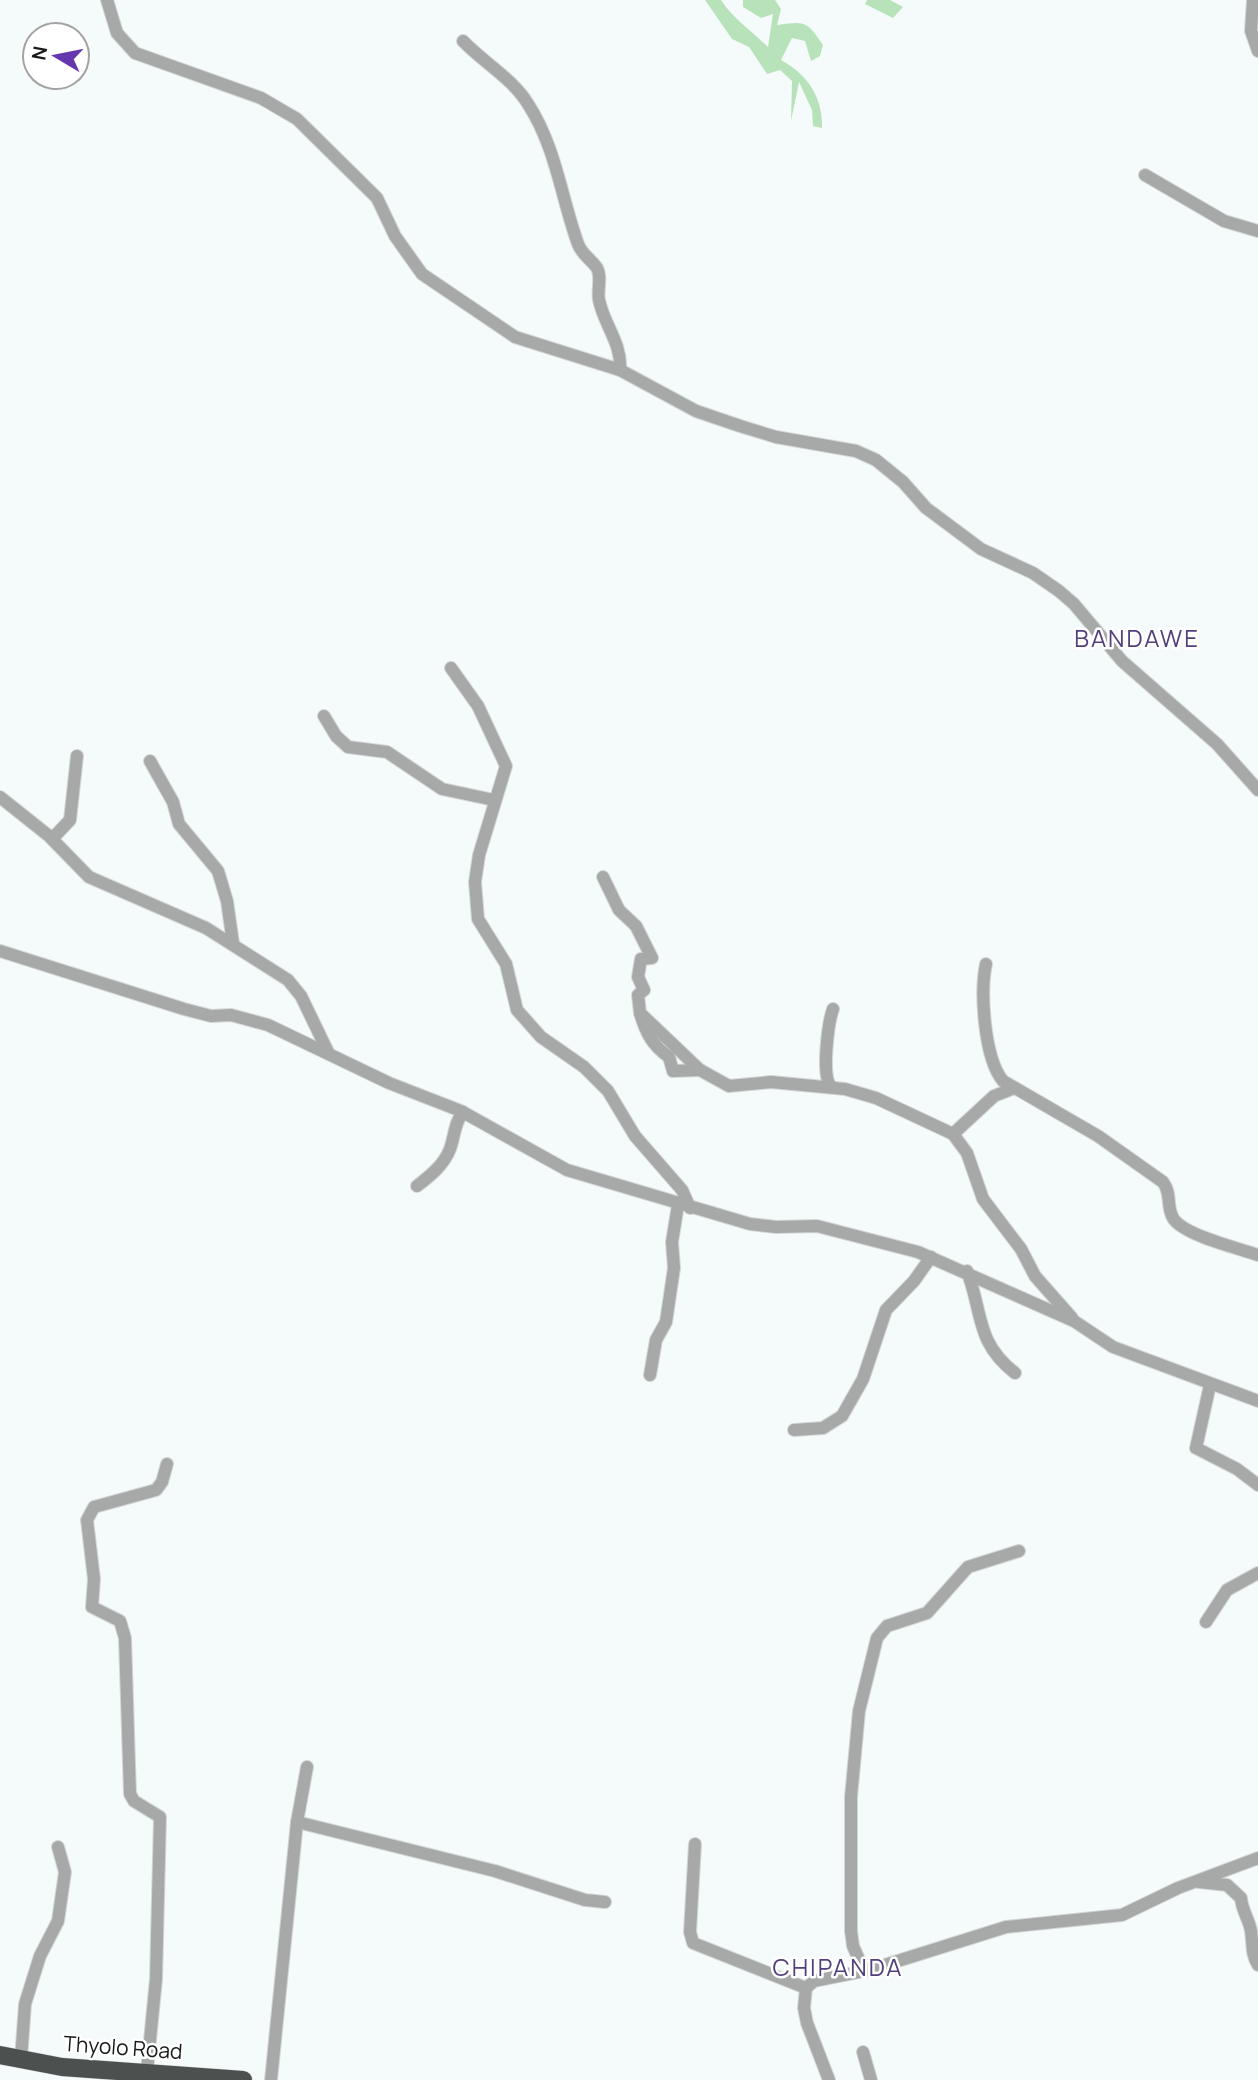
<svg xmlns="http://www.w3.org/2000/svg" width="1258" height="2080" font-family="Manrope,sans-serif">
<rect width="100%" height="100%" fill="#f5fbfa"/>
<g fill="#b8e3ba">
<path d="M705 0H721C733 19 752 31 768 47L773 14 761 18 743 7V0H775L781 9 777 25C805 21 807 21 823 45L820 56 811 61 805 41 792 38 781 60C807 74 823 97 822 128L813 126 812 110 799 82 791 121 792 81 780 70 767 74 749 47 732 39Z"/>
<path d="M867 0H890L903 7 893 18 865 4Z"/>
</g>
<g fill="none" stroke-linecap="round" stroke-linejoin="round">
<defs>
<g id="minor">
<path d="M107 0 117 33 135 53 261 98 297 119 377 198 395 236 422 274 515 337 620 370 696 411 740 426 776 437 856 451 876 460 903 482 926 508 981 549 1033 573 1059 591 1074 604 1122 661 1217 744 1258 790"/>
<path d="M1253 0 1251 31 1258 51"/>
<path d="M463 41C483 62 513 79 528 104 556 147 561 197 578 244 582 255 591 259 597 268 602 277 597 290 599 300 604 325 622 343 620 370"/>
<path d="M1145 175 1224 221 1258 231"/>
<path d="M451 668 478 706 506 766 479 855 475 882 478 919 506 964 517 1010 541 1037 584 1067 608 1091 635 1136 682 1190 690 1208"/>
<path d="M324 716 336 736 348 747 387 752 442 789 494 800"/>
<path d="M150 761 173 802 179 824 218 871 227 901 233 943"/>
<path d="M0 797 49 836 89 877 206 928 288 980 301 996 329 1054"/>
<path d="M52 839 70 820 77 756"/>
<path d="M603 877 619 910 636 926 652 958 641 959 638 977 644 990 638 995 640 1013 700 1070 729 1086 771 1082 845 1089 876 1098 953 1134 967 1153 983 1199 1021 1249 1035 1276 1072 1318"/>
<path d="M0 951 184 1009 211 1016 231 1015 268 1025 389 1083 461 1111 567 1170 750 1224 776 1227 817 1226 918 1252 1074 1321 1113 1347 1258 1401"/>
<path d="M986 964C980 992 984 1058 1003 1081L1098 1136 1163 1182C1172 1194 1166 1206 1173 1218 1183 1235 1238 1248 1258 1255"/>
<path d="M640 1013C646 1033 652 1045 669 1057L673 1071 700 1070"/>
<path d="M831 1086C821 1079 828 1023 833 1009"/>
<path d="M953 1134 994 1096 1012 1089"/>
<path d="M417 1186C430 1176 444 1165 450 1149 455 1135 454 1124 463 1112"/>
<path d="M967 1271C983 1312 975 1342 1015 1373"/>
<path d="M650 1375 656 1340 666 1322 674 1268 672 1242 678 1205"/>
<path d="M1210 1385 1196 1448 1237 1469 1258 1485"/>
<path d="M794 1430 823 1428 842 1416 863 1379 886 1310 914 1281 931 1257"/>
<path d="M1206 1622 1227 1590 1258 1573"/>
<path d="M297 1822 495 1871 585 1900 605 1902"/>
<path d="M695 1844 690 1932 693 1943 806 1988"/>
<path d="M1199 1882 1227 1885 1241 1898C1242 1911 1249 1919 1251 1931 1253 1943 1251 1954 1258 1965"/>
<path d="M864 1971 853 1946 851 1931V1797L859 1711 877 1638 887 1626 927 1613 968 1567 1019 1551"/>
<path d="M863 2052 871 2080"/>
<path d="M21 2059 25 2004 40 1956 58 1921 65 1872 58 1847"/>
<path d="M147 2071 156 1979 160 1817 134 1801 130 1794 125 1638 120 1621 92 1607 94 1579 87 1520 94 1507 156 1490 162 1482 167 1464"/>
<path d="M271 2080 297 1822 307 1767"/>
<path d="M829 2080 807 2023 804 2008 806 1988 814 1981 869 1970 1006 1927 1122 1915 1178 1888 1258 1858"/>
</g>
<path id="highway" d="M0 2055 62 2067 243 2080"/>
</defs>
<use href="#minor" stroke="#d2d7d6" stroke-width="14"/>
<use href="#highway" stroke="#d2d7d6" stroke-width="19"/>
<use href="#minor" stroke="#a7a9a8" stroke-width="12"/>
<use href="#highway" stroke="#4c504e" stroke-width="18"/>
</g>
<g text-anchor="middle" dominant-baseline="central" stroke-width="5" stroke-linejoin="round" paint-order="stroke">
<g font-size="21" fill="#181a1a" stroke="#fff">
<text transform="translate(123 2047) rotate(4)">Thyolo Road</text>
</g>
<g font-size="24" letter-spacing="2" fill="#523f7c" stroke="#fff">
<text x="1137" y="637">BANDAWE</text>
<text x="838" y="1966">CHIPANDA</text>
</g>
</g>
<g transform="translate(56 56) rotate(280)"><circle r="33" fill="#ffffff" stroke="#a3a3a3" stroke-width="2"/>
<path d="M0-5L12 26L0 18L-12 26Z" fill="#6537ae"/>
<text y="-10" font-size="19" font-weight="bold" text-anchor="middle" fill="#181a1a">N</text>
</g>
</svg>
